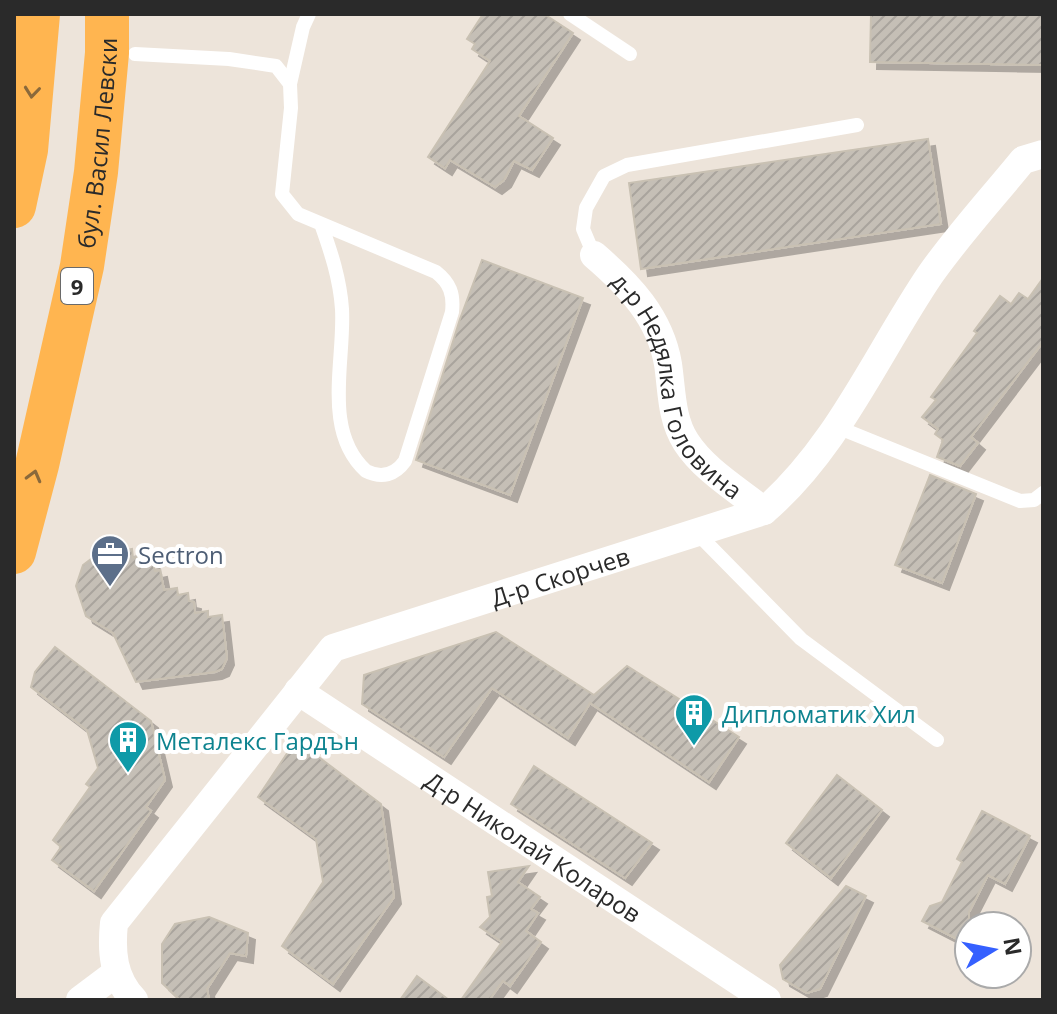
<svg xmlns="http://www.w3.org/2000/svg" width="1057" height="1014" font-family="'Open Sans',sans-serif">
<defs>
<pattern id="building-hatch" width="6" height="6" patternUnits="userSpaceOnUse" patternTransform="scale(2)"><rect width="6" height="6" fill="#c5bfb6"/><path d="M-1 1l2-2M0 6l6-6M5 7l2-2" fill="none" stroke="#a9a49d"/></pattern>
<filter id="shadow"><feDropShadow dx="7" dy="7" stdDeviation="0" flood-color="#0004"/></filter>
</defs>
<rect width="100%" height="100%" fill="#ede4da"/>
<g fill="url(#building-hatch)" stroke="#c9c1b3" stroke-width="2" filter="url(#shadow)">
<path d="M483 14H544L573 33 519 116 553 138 532 170 514 161 504 180 495 187 450 160 445 168 428 157 490 61 472 49 475 44 467 39Z"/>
<path d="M871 14H1043V65L870 62Z"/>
<path d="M928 139 941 224 641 269 629 183Z"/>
<path d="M482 260 583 298 510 495 416 460 460 319Z"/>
<path d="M1043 278V342L971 437 978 443 960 466 937 457 943 440 935 434 938 429 922 417 936 400 931 397 977 333 974 331 1000 296 1011 304 1019 293 1028 299Z"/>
<path d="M930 475 976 494 942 583 895 565Z"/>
<path d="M132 549 133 558 145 556 147 563 153 562 155 571 160 570 164 590 177 588 178 595 188 593 189 601 194 602 195 613 208 611V617L222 615 227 658 222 669 215 672 136 682 113 633 86 616 76 586 83 565 95 556Z"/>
<path d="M496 632 594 695 627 666 739 737 709 782 590 703 568 738 492 688 444 757 362 704 364 675Z"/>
<path d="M55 647 151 721 165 780 146 807 151 811 94 891 52 860 61 847 53 840 90 787 86 784 98 768 87 730 31 687 35 672Z"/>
<path d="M296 740 381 804 394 897 333 984 282 946 323 882 316 839 258 797Z"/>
<path d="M534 766 652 843 625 878 511 804Z"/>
<path d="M837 775 882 810 831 878 786 843Z"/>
<path d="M982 811 1030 836 1005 884 988 875 969 912V945L922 921 930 906 942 902 962 862 957 859Z"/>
<path d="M529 866 518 882 540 897 531 909 538 913 526 931 541 942 510 986 503 981 489 1000H461L502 942 480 927 490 917 487 897 492 896 488 872Z"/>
<path d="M846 886 866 896 820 989 807 993 783 979 780 965Z"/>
<path d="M209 917 248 933 246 956 230 953 207 989 209 1000H180L162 983V944L175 924Z"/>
<path d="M417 976 449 1000H400Z"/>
</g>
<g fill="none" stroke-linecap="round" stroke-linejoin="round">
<g stroke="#fff" stroke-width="14">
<path d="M570 14 630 54"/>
<path d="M135 54 229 59 276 66 290 84 291 108 282 194 298 214 436 272C450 283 454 294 452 312L405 461C395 475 382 479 366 471 322 431 345 361 342 309 340 279 331 252 321 224"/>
<path d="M290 84 303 27 309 14"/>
<path d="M594 255 583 229 586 208 604 176 627 165 857 125"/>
<path d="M837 427 1020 501 1034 500 1043 493"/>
<path d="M696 532 801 639 937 740"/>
</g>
<g stroke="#fff" stroke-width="28">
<path id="s1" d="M594 255C629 285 660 317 668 364 672 391 671 419 686 442 704 470 738 490 764 511"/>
<path id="s2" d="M298 691 767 1000"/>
<path d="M80 1000 116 973"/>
<path id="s3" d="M134 1000C113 978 111 952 114 923L333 648 764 511C838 447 876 355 930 275 958 235 992 198 1023 160L1043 154"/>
</g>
<g stroke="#ffb550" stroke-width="44">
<path d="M14 206 26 150 38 14"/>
<path id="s4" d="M14 552 37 465 82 266 96 172 107 53V14"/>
</g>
</g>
<defs><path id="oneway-chevron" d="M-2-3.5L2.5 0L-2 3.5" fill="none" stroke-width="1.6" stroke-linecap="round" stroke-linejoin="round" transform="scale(2)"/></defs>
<g stroke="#8a693b">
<use href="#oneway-chevron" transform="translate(32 92) rotate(96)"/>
<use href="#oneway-chevron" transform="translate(34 476) rotate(-75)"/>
</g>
<defs>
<symbol id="office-pin" viewBox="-11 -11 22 30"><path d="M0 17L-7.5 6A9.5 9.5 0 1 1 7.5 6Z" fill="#5c6f8a" stroke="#fff"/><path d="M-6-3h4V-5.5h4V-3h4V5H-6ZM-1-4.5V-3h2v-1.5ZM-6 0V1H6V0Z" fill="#fff"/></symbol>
<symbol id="building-pin" viewBox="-11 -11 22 30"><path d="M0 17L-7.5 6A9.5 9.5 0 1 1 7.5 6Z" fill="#0f9aa8" stroke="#fff"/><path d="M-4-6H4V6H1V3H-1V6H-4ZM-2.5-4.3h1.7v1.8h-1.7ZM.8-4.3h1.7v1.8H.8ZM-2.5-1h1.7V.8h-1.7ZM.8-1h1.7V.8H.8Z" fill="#fff"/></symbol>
</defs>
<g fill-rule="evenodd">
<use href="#office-pin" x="88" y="532" width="44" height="60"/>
<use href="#building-pin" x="672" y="691" width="44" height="60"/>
<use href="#building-pin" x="106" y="718" width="44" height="60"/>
</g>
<g text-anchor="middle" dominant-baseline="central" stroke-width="8" stroke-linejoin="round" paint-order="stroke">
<rect fill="#fff" stroke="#6a6a6a" stroke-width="2" x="61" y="268" width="32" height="36" rx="6"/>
<g font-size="22" font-weight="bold" fill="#2a2a2a">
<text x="77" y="286">9</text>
</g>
<g font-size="24" fill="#2a2a2a" stroke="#fff">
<text stroke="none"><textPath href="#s4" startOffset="418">бул. Васил Левски</textPath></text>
<text stroke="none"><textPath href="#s1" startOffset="160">д-р Недялка Головина</textPath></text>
<text stroke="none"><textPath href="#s3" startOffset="672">Д-р Скорчев</textPath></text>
<text stroke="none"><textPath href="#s2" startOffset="282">Д-р Николай Коларов</textPath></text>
</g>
<g font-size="24" fill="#4e5e75" stroke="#fff" text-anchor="start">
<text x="138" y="554">Sectron</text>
</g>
<g font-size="24" fill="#0d838f" stroke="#fff" text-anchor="start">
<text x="722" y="713">Дипломатик Хил</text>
<text x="156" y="740">Металекс Гардън</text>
</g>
</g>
<rect width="1057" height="1014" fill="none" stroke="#2a2a2a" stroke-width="32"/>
<g transform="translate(993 950) rotate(80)"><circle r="38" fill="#ffffff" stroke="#aaaaaa" stroke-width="2"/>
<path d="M0-6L14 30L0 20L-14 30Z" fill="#3560ff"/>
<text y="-12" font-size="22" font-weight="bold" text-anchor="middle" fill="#2a2a2a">N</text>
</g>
</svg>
